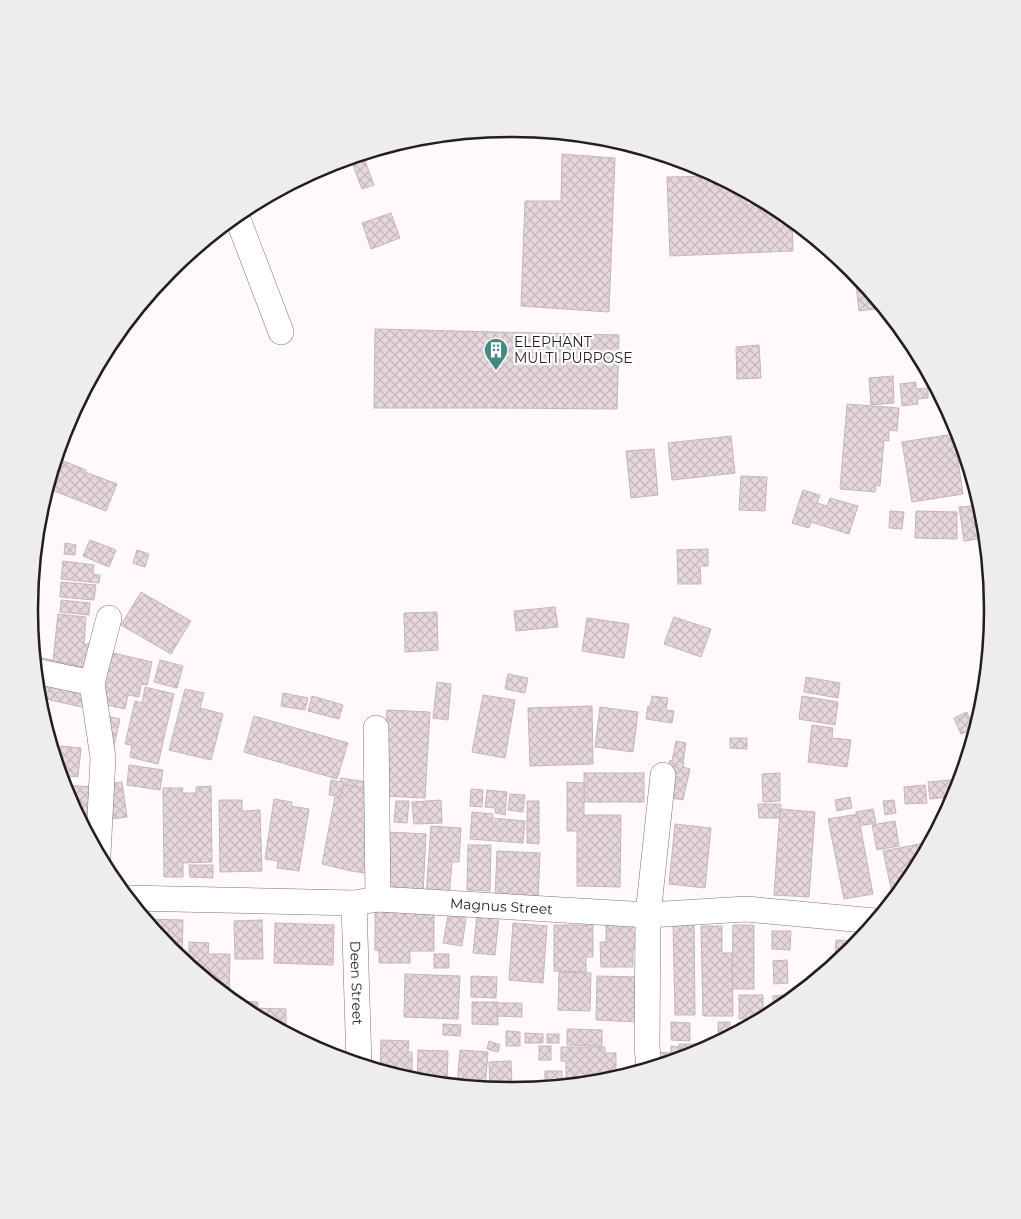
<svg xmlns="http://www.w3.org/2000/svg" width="1021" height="1219" font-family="Montserrat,sans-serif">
<defs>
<pattern id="building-cross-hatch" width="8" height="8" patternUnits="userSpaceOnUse" patternTransform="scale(1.25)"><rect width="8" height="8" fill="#e6d7dc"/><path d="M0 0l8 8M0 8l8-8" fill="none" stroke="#c5b8bc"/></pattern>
</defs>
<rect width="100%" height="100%" fill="#fff9fb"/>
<g fill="url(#building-cross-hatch)" stroke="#c6b6bc">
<path d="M362 153 374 185 362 189 350 157Z"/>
<path d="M562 154 615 158 609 312 521 306 525 201H561Z"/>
<path d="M716 176 746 192 747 205 768 204 778 209 792 220 793 251 670 256 667 177Z"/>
<path d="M391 213 400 238 371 249 362 223Z"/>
<path d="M855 275H856L883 308 859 311Z"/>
<path d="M375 329 619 335 617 409 493 408H374Z"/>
<path d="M759 345 761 378 737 379 736 347Z"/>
<path d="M893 376 894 403 871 405 869 378Z"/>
<path d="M916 382V389L928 388V398L917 399 918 404 902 406 900 384Z"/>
<path d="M847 404 899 408 897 431 889 430V441L884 440 880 486 876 485 875 492 840 489Z"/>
<path d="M954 434 963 494 912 502 902 442Z"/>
<path d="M731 436 735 473 672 480 668 443Z"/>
<path d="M654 449 658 495 631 498 626 451Z"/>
<path d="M56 458 86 470 85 472 117 484 106 511 46 488Z"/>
<path d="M741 476 767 477 765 511 739 510Z"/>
<path d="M803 490 820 495 817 503 827 506 830 498 858 506 849 534 811 522 809 528 792 523Z"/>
<path d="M980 505 983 516 985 538 964 541 959 507Z"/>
<path d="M890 511 904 512 902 529 889 528Z"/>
<path d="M916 511 957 512V539L915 538Z"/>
<path d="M90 540 116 550 109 567 83 556Z"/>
<path d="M65 543 76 545 75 555 64 554Z"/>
<path d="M708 549V566H700L701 584H678L677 550Z"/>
<path d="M137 550 149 554 145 567 133 563Z"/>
<path d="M63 561 94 565 93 574 100 575 99 583 61 579Z"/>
<path d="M61 582 96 585 94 600 60 597Z"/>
<path d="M141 592 191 621 171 654 121 625Z"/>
<path d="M61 600 90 603 89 615 60 612Z"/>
<path d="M555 607 558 627 516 631 514 611Z"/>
<path d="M437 612 438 650 405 652 404 613Z"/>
<path d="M58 614 86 617 84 644H91L89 669 52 670Z"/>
<path d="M674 617 711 629 701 657 664 644Z"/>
<path d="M587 618 629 624 624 658 582 651Z"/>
<path d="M109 652 152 662 147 685 141 684 139 697 128 695 125 709 98 703Z"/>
<path d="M33 656 103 671 95 710 37 697Z"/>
<path d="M160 660 183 666 177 688 154 682Z"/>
<path d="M508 674 528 678 525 693 505 689Z"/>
<path d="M806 677 840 683 838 698 804 692Z"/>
<path d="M437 682 451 684 448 720 433 718Z"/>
<path d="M145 687 174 694 158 764 130 757 132 745 125 744 135 701 142 703Z"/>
<path d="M185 689 204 693 200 708 223 714 211 760 169 750Z"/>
<path d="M283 693 308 698 305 710 281 706Z"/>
<path d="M483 695 515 700 505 758 472 752Z"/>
<path d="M312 696 343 705 339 719 308 711Z"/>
<path d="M652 696 668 698 666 710 674 711 672 723 646 719 648 706 650 707Z"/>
<path d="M802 696 838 702 835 725 799 719Z"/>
<path d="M592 706 593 764 530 766 528 708Z"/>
<path d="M600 707 638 712 633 752 595 747Z"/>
<path d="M387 710 430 712 425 798 383 796Z"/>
<path d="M967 712 974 729 961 734 954 718Z"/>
<path d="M98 714 120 719 114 746 92 741Z"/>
<path d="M254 716 348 743 337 779 244 752Z"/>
<path d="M812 725 833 728 832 738 851 740 847 767 808 762Z"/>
<path d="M730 738H747V749L730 748Z"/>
<path d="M676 741 686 743 683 763H684L683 767 690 769 683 800 662 796 670 760 672 761Z"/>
<path d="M50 745 81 748 78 777 60 775Z"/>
<path d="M129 765 163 770 160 790 127 785Z"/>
<rect x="584" y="773" width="60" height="29"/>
<path d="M780 773V801L763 802 762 774Z"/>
<path d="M341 778 367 782 365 800 329 795 331 780 340 782Z"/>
<path d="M951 780 952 797 930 799 928 782Z"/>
<path d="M122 782 127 817 103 820 98 785Z"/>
<path d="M567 782 584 783V815H621L620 887 577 886V831H567Z"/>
<path d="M344 784 370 791 373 874 351 871 322 864 335 797H340Z"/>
<path d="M63 785 95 787 92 843 65 794Z"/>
<path d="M925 785 927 803 905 804 904 787Z"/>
<path d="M211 786 212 862 183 863V877H164L163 788H183L182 793H196V787Z"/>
<path d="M471 789 483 790 482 807 470 806Z"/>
<path d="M487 790 507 792 505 815 495 813V808L485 807Z"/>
<path d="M510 794 525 795 523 812 508 810Z"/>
<path d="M850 797 852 808 837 811 835 800Z"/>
<path d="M274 799 292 802 291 806 309 809 299 871 277 868 278 861 265 859Z"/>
<path d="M219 800H242V811L260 810 262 871 220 872Z"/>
<path d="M441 800 442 823 414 824 412 802Z"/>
<path d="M894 800 896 813 885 815 883 801Z"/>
<path d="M396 801H409L407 823 394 822Z"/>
<path d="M527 801H539V844L527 843Z"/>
<path d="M758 804H781V818H759Z"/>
<path d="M780 809 815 812 809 897 774 895Z"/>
<path d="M873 809 876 823 859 826 856 812Z"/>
<path d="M472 812 493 814 492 818 525 821 523 843 470 839Z"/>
<path d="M858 814 873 894 844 899 828 819Z"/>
<path d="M895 821 899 846 877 850 872 825Z"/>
<path d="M675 824 711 828 705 888 669 884Z"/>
<path d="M431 826 461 828 459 862H452L449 898 426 896Z"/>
<path d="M388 832 426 834 423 894 385 892Z"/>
<path d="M930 842 911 877 895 896 893 897 883 851Z"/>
<path d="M468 845H491L490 891 467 890Z"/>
<path d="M497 851 540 853 538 899 495 897Z"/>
<path d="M189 865H213V878L190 877Z"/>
<path d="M375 911H434V951H410V963H379V951L375 950Z"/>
<path d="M477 914 499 917 495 955 473 953Z"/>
<path d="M448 915 466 918 462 946 443 943Z"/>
<path d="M144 919 183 920 182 960 170 950Z"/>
<path d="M262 920 263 959H235L234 921Z"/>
<path d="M673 921H694L695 1015H675Z"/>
<path d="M610 922 636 925 637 948 633 949V967H601L600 942H606V925H610Z"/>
<path d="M275 923 334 925 333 965 274 963Z"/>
<path d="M513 923 547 926 543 983 509 980Z"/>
<path d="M554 925H593V957H586V972L554 971Z"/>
<path d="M733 925H754V989H732Z"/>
<path d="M701 926H722V953H732L733 1016H703Z"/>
<path d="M772 931H791L790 950 772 949Z"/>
<path d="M836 940 859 941 851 950 835 963Z"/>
<path d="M189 942 209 943 208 954H230L229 999 189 966Z"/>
<rect x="434" y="954" width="15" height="14"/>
<path d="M787 960 788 983 774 984 773 961Z"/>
<path d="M559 972 591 973 590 1011 558 1010Z"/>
<path d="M405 974 460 976 458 1019 404 1017Z"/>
<path d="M471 976 497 977 496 998 471 997Z"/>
<path d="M597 976 638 977 637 1022 596 1020Z"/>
<path d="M739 995H763V1018L739 1019Z"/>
<path d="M785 995V1004L774 1012 773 996Z"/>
<path d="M239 1001 258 1002V1018L239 1007Z"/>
<path d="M472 1002H498V1025L472 1024Z"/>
<path d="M497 1003H522V1017L497 1016Z"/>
<path d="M254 1008 286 1009V1033L254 1016Z"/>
<path d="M671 1022 690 1023V1041L671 1040Z"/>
<path d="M718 1022H730V1036L725 1039H718Z"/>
<path d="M443 1024 461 1025 460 1036 443 1035Z"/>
<path d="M567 1029 602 1030V1046L567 1045Z"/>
<path d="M506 1031 520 1032V1046H506Z"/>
<path d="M525 1033 543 1034V1043H525Z"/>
<rect x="547" y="1034" width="12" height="9"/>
<path d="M381 1040 409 1041 408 1052H412V1081L380 1071Z"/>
<path d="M489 1041 500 1045 498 1052 487 1049Z"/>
<path d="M679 1044H714L695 1055 679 1059Z"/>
<rect x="539" y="1046" width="12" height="14"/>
<path d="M671 1046 681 1047V1059L671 1062 651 1061 652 1052 671 1053Z"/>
<path d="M561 1047H605V1053H616V1078L604 1082 566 1086V1061H561Z"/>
<path d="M418 1050 448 1051 447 1085 417 1082Z"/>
<path d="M460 1050 488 1052 485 1089 457 1086Z"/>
<path d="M511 1061 512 1084 490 1085 489 1062Z"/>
<path d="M545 1071H562V1086L545 1088Z"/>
</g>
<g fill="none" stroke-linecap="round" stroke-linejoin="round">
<defs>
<g id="minor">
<path d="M236 214 281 332"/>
<path d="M35 671 92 683"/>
<path d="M376 728 378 899"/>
<path d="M98 855 103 758 92 683 109 618"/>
<path id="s1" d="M127 898 354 903 378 899 648 915 746 909 875 921"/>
<path id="s2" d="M354 903 359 1065"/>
<path d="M649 1069 647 1046 648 915 663 775"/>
</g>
</defs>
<use href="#minor" stroke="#807277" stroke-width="26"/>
<use href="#minor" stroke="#fff" stroke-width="25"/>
</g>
<defs>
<symbol id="building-pin" viewBox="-11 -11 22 30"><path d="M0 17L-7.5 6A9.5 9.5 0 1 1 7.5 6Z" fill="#448a83" stroke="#fff"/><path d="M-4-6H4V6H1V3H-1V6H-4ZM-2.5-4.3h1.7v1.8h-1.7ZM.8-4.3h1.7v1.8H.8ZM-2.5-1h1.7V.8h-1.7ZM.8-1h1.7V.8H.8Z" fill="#fff"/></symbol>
</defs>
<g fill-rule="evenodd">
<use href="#building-pin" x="482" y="336" width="28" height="38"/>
</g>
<g text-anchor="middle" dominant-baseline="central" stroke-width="4.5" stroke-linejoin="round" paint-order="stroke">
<g font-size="14" fill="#241e20" stroke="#fff" text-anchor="start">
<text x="514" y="342">ELEPHANT<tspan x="514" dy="16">MULTI PURPOSE</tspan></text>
</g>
<g font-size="14" fill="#241e20" stroke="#fff">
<text stroke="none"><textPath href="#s1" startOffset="375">Magnus Street</textPath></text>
<text stroke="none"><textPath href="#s2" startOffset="80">Deen Street</textPath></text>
</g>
</g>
<path d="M0 0H1021V1219H0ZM510 137H512A472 472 0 0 1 984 609V610A472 472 0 0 1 512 1082H510A472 472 0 0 1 38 610V609A472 472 0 0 1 510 137Z" fill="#ededed" fill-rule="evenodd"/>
<path fill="none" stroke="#241e20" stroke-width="2.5" d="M510 137H512A472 472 0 0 1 984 609V610A472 472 0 0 1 512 1082H510A472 472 0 0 1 38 610V609A472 472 0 0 1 510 137Z"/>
</svg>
